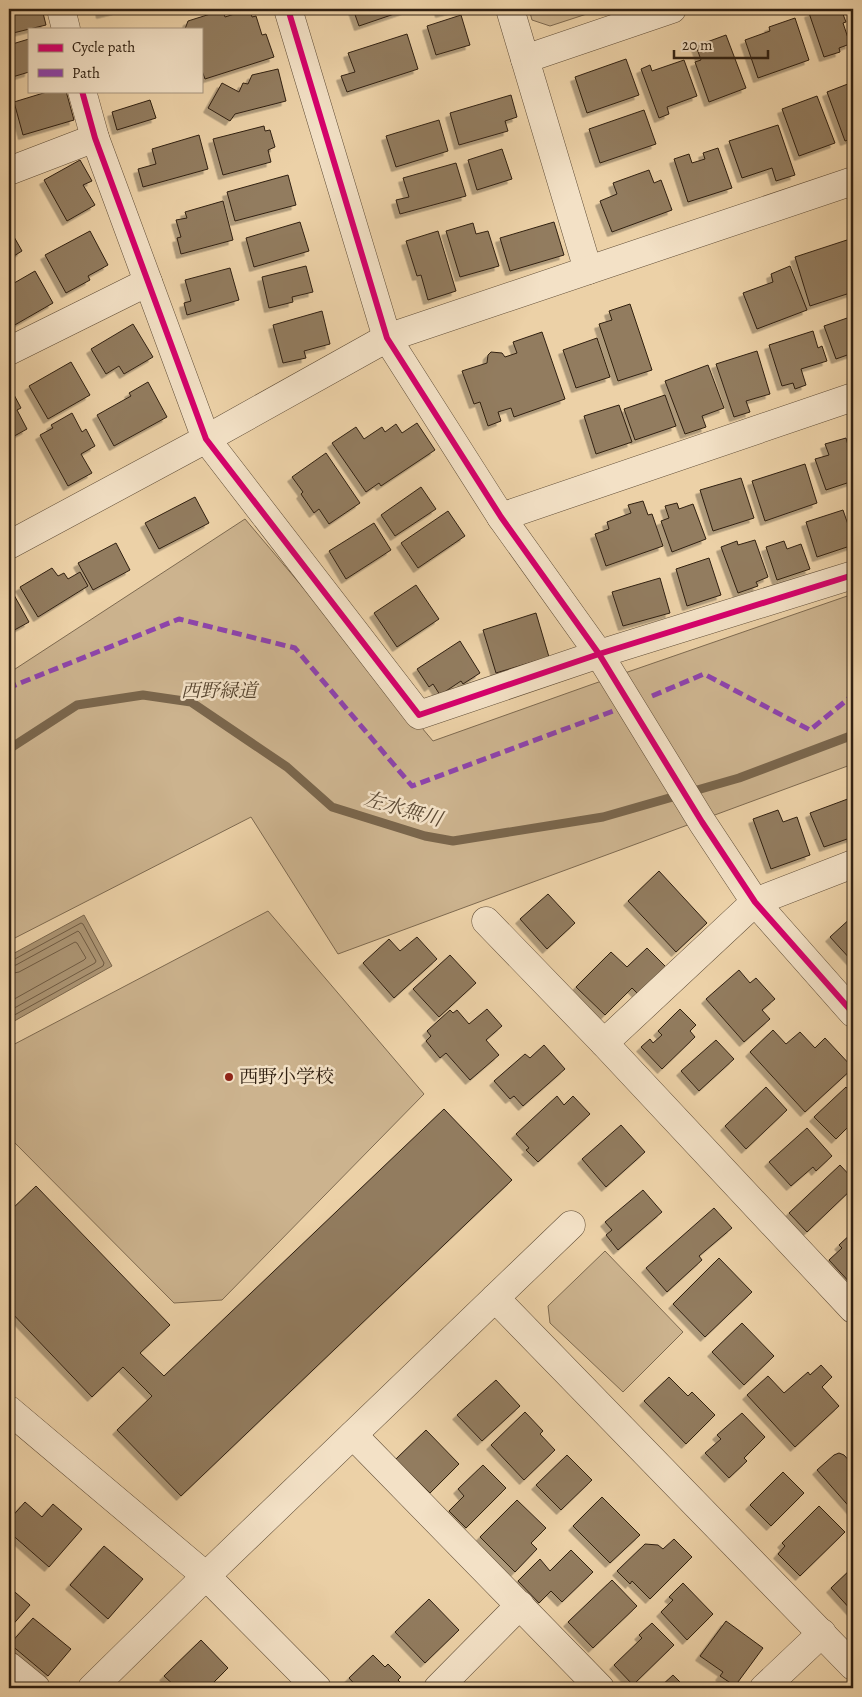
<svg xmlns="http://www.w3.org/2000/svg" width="862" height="1697" font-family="Alegreya,'Noto Serif JP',serif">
<defs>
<filter id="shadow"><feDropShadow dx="-4.5" dy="4.5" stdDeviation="0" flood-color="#0004"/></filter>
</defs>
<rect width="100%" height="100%" fill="#ecd1a7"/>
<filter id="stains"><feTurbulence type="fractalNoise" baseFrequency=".004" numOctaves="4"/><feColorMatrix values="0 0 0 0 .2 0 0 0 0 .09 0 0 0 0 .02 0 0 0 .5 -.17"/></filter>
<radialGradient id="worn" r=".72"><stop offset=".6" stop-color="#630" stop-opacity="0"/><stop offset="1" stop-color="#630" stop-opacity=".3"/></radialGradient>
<g fill="#ccb38e" stroke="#7e6a50">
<path d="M529 9H602L550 26 532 20Z"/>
<path d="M245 519 433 741 593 684 853 594V764L338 954 251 817 9 941V673Z"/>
<path d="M268 911 424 1094 222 1300 174 1303 9 1137V1047Z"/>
<path d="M605 1251 683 1332 623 1392 550 1323 548 1306Z"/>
</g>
<path fill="#ac9574" stroke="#7a664c" d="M84 915 112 966 9 1024V956Z"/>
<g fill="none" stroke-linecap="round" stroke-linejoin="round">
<g stroke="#6e5a42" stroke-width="1">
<path d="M9 960H13L81 923 83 924 104 963 103 966 9 1018"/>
<path d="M9 967 16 965 78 931 80 933 96 961 95 963 9 1011"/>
<path d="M9 974 19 972 75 942 77 943 86 958 84 960 9 1002"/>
</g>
<path stroke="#7a664c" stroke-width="9" d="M9 749 77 705 143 695 191 702 287 767 332 807 425 836 453 841 603 817 739 778 853 735"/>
</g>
<g fill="#927c5f" stroke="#302011" filter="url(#shadow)">
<path d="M9 9H42L46 25 9 34Z"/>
<path d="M100 9H117V10L101 14Z"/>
<path d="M250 9 252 17 256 16 262 35 266 34 274 57 205 79 201 68V29H185L188 21 223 10 225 17Z"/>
<path d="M353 9H406V10L359 26Z"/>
<path d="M439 9H455L440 13Z"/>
<path d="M821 9H841L846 22 843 23 850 44 839 48 840 52 824 57 809 13Z"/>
<path d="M461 15 470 45 436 55 427 26Z"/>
<path d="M795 18 809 60 758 78 745 40 770 31 769 27Z"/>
<path d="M407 34 418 69 347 92 341 76 355 72 348 53Z"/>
<path d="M726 35 746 88 709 102 695 62 701 60 696 46Z"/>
<path d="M29 39V72L9 78V45Z"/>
<path d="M626 59 639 95 587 113 575 77Z"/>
<path d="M684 60 697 96 667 107 669 114 659 118 641 69 650 65 652 71Z"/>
<path d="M278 69 286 101 235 114 230 121 208 108 222 83 239 92 243 83 248 84 252 75Z"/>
<path d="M853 82V138L845 141 827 92Z"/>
<path d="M50 91H66L74 120 23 135 14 102Z"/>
<path d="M511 95 517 117 505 121 508 131 459 145 450 113Z"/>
<path d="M817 96 835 143 799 156 782 109Z"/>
<path d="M150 100 156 118 117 130 112 112Z"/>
<path d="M644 110 656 144 600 163 589 129Z"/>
<path d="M439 120 448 151 396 167 386 136Z"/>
<path d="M778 125 795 175 776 181 772 168 742 178 729 141Z"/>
<path d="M264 126 265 131 270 130 275 147 268 150 271 162 223 175 213 139Z"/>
<path d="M199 135 208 169 143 187 138 169 156 164 152 149Z"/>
<path d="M718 148 732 188 688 202 674 159 689 154 692 163 705 159 703 153Z"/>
<path d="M502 149 512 179 477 190 468 160Z"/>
<path d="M80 160 92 181 83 185 95 205 67 221 44 180Z"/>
<path d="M456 163 466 196 400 214 396 200 409 197 403 178Z"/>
<path d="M649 170 654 183 661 180 672 210 612 232 600 201 617 194 613 183Z"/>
<path d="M288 175 296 205 235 221 227 192Z"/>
<path d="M223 201 233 240 181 254 177 238 181 237 176 220 187 218 185 212Z"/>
<path d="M300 222 309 251 254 267 246 238Z"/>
<path d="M554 222 564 255 510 271 500 238Z"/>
<path d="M473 223 476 234 488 231 499 266 460 277 446 231Z"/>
<path d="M9 228 22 251 9 259Z"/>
<path d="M90 231 108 265 88 276 90 280 66 293 45 255Z"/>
<path d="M438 231 456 291 428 300 421 275 417 276 406 241Z"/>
<path d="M850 239 853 251V292L810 306 795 257Z"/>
<path d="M306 266 313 292 292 297 293 302 269 308 262 277Z"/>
<path d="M790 266 807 310 757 329 743 293 773 282 771 274Z"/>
<path d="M230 268 239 300 187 315 184 303 191 301 185 280Z"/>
<path d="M35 271 53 303 13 326 9 319V286Z"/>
<path d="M630 304 652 370 618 381 599 324 612 320 609 311Z"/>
<path d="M322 311 330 344 304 351 306 358 283 363 273 325Z"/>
<path d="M853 316V353L836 359 824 326Z"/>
<path d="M133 324 153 357 124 374 119 366 106 374 91 349Z"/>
<path d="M813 331 818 348 822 346 827 361 801 369 806 385 795 389 793 383 782 386 769 345Z"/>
<path d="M542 332 565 399 514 417 511 408 498 412 501 421 488 426 480 402 474 404 462 371 487 363 488 355 491 352 502 353 505 357 517 353 513 342Z"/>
<path d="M597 338 610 377 576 388 563 350Z"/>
<path d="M757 351 770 394 746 401 750 412 734 417 716 364Z"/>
<path d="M71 362 90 395 48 419 29 386Z"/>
<path d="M708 365 724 408 702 416 706 427 685 434 665 381Z"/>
<path d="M148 382 167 417 114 446 97 415 131 396 129 393Z"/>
<path d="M12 391 21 408 17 410 27 429 9 439V393Z"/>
<path d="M665 395 676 426 635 440 624 409Z"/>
<path d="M619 405 632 442 596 454 584 416Z"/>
<path d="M72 413 82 432 86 429 95 446 81 454 92 473 68 486 40 435 53 428 51 425Z"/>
<path d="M417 423 435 450 381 486 379 483 366 492 332 443 356 427 364 439 382 427 385 432 396 424 402 433Z"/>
<path d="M846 438 849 449 853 447V481L826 490 815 459 829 455 825 444Z"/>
<path d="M326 453 360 503 329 524 319 509 314 513 301 494 303 492 292 477Z"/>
<path d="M805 464 817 503 765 521 752 481Z"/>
<path d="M741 478 754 518 713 531 700 490Z"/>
<path d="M421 487 436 509 395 536 381 515Z"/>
<path d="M195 497 209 523 159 549 145 523Z"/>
<path d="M643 501 648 515 652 514 663 546 606 566 595 534 609 529 607 522 631 513 628 505Z"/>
<path d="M677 503 679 509 693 504 706 539 672 552 661 521 669 518 665 506Z"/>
<path d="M843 510 853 539V545L817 557 806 522Z"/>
<path d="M448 511 465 536 418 568 401 543Z"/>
<path d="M374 523 391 550 346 579 329 551Z"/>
<path d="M755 540 768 577 756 582 758 586 738 593 721 547 737 541 738 545Z"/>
<path d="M784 541 787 549 801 544 810 569 777 580 766 547Z"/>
<path d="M116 543 130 570 93 590 78 563Z"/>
<path d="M709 558 721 595 687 606 676 569Z"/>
<path d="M52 568 58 576 64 573 68 579 80 572 88 586 38 617 20 587Z"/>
<path d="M660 578 670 613 623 626 612 592Z"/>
<path d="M416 585 439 619 397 647 374 613Z"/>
<path d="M9 586 29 622 9 633Z"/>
<path d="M536 613 549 657 496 673 483 630Z"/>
<path d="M460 641 480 673 463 684 461 681 440 695 433 684 429 687 417 669Z"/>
<path d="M853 797V837L824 847 810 813Z"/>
<path d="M778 810 783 822 797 817 810 855 771 869 753 819Z"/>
<path d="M659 871 707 923 676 952 628 901Z"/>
<path d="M548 894 575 923 547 949 520 919Z"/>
<path d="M853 916V959L852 961 830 937Z"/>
<path d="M417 937 437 959 394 998 363 963 389 939 400 951Z"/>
<path d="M647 948 666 967 639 995 632 988 605 1015 576 987 611 952 627 967Z"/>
<path d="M450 955 476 983 439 1017 413 989Z"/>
<path d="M739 970 750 983 756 978 775 999 762 1010 770 1019 744 1042 706 999Z"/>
<path d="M487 1009 502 1026 486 1040 499 1055 470 1080 446 1053 440 1058 426 1041 431 1036 427 1031 450 1010 453 1013 457 1010 469 1024Z"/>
<path d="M680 1009 696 1025 690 1031 695 1037 662 1069 641 1047 650 1039 653 1043 662 1035 658 1031Z"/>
<path d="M773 1030 786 1044 800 1032 815 1048 825 1038 853 1068 805 1112 750 1052Z"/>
<path d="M716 1040 734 1059 699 1091 681 1071Z"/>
<path d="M544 1045 565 1069 523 1106 514 1096 510 1099 494 1081 525 1054 530 1058Z"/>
<path d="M766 1087 787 1110 746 1149 725 1126Z"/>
<path d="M846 1087 853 1095V1122L836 1139 814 1117Z"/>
<path d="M557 1096 564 1105 573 1096 590 1114 538 1162 526 1150 529 1148 516 1134Z"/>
<path d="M444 1109 512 1180 181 1496 117 1430 152 1396 123 1367 92 1397 9 1310V1212L36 1186 170 1325 140 1353 164 1376Z"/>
<path d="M621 1125 645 1152 606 1187 582 1159Z"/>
<path d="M807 1128 832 1156 816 1171 813 1167 791 1186 769 1162Z"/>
<path d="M840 1165 853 1179V1188L807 1232 789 1213Z"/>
<path d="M643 1190 662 1212 618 1250 606 1235 612 1230 605 1222Z"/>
<path d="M714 1208 732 1228 699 1256 702 1260 667 1292 646 1268Z"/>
<path d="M853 1232V1284L852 1285 829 1260 842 1248 839 1245Z"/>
<path d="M719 1258 752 1292 705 1337 673 1304Z"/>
<path d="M742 1323 774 1356 744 1385 712 1352Z"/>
<path d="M821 1365 832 1377 822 1387 839 1406 795 1447 747 1395 768 1376 784 1393 808 1372 810 1375Z"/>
<path d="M669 1377 688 1396 692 1392 715 1415 686 1444 644 1401Z"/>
<path d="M496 1380 520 1406 482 1441 457 1415Z"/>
<path d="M525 1412 543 1431 540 1434 555 1450 524 1480 491 1445Z"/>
<path d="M742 1413 765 1437 744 1458 747 1461 729 1478 705 1453 721 1439 717 1435Z"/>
<path d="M426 1430 459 1464 430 1493 396 1459Z"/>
<path d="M839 1453 844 1455 853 1465 851 1470 853 1472V1511L817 1470 834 1455Z"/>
<path d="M567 1455 592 1480 561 1510 536 1485Z"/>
<path d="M483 1465 506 1488 466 1528 449 1511 464 1496 458 1489Z"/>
<path d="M783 1472 804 1493 771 1526 750 1505Z"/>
<path d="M602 1497 640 1535 610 1563 573 1526Z"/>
<path d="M517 1500 546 1528 531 1543 537 1549 515 1572 480 1537Z"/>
<path d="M25 1502 42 1517 53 1504 82 1529 49 1567 9 1532V1528L11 1525 9 1523V1520Z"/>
<path d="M819 1506 845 1532 800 1576 778 1554 785 1546 782 1543Z"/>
<path d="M674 1539 692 1557 650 1599 632 1581 630 1584 617 1571 645 1544 658 1545 663 1549Z"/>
<path d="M104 1546 143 1579 108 1619 70 1585Z"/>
<path d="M571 1550 593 1572 562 1602 551 1591 539 1603 518 1581 540 1559 550 1571Z"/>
<path d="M853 1567V1610L852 1611 831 1588Z"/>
<path d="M612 1580 637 1606 593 1648 568 1622Z"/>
<path d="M683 1583 713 1614 687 1640 661 1612 673 1600 669 1597Z"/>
<path d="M9 1587 30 1605 9 1629Z"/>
<path d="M429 1599 459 1630 425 1663 395 1632Z"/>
<path d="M33 1618 71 1649 48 1676 10 1644Z"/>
<path d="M726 1621 763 1648 735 1686 720 1676 723 1672 700 1656Z"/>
<path d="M652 1623 674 1645 633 1685 614 1665 642 1638 639 1635Z"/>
<path d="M201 1640 228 1668 208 1688H177L164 1676Z"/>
<path d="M373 1655 385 1667 388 1664 401 1677 398 1680 404 1686 401 1688H358L349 1678Z"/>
<path d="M673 1675 686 1688H659Z"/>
</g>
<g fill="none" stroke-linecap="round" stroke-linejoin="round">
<defs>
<g id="street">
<path d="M61 9 66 29"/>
<path d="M288 9 387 338 501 517 599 654 702 822 755 902 853 1013"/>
<path d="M510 9 588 270"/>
<path d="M525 59 672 9"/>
<path d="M82 91 95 138 206 439 419 715 599 654 853 575"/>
<path d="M9 171 95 138"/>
<path d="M9 351 148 282"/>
<path d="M501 517 853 397"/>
<path d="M9 545 206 439 387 338 853 181"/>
<path d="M486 921 604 1043 853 1309"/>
<path d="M604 1043 755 902 853 864"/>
<path d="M495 1298 853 1666"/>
<path d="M9 1410 206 1576 317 1688"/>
<path d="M353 1435 600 1688"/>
<path d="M9 1666 36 1688"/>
<path d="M92 1688 206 1576 571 1225"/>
<path d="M438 1688 520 1605"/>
<path d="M764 1688 822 1633"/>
</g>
</defs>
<use href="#street" stroke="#5f4c36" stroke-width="29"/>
<use href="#street" stroke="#f3e1c6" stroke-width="28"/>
<g stroke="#8e44ad" stroke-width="5" stroke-dasharray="10 5" stroke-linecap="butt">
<path d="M9 691 13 686 179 619 295 648 412 786 616 710"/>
<path d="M652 696 704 674 810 730 853 695"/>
</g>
<defs>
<g id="cycleway">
<path d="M288 9 387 338 501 517 599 654 702 822 755 902 853 1013"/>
<path d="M82 91 95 138 206 439 419 715 599 654 853 575"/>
</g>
</defs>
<use href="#cycleway" stroke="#f3e1c6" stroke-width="9"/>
<use href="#cycleway" stroke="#d6006c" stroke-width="6"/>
</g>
<circle fill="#8f2418" stroke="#f3e1c6" stroke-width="2" cx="229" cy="1077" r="5"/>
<g text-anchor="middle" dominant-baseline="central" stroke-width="5" stroke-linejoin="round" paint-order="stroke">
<g font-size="19" font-style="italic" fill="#574530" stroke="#f3e1c6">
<text x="219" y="691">西野緑道</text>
</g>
<g font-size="19" fill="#302011" stroke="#f3e1c6" text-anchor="start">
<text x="239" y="1077">西野小学校</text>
</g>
<g font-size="20" font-style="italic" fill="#5b4934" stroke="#f3e1c6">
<text transform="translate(403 809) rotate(16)">左水無川</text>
</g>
</g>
<rect width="862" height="1697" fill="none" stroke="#ecd1a7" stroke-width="30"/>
<rect x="10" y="10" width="842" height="1677" fill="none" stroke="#302011" stroke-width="2.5"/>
<rect x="15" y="15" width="832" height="1667" fill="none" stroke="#302011"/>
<rect x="28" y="28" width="175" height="65" fill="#f3e1c6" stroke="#a5947e"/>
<rect x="38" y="44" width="25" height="8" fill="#d6006c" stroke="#a5947e"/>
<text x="72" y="52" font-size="15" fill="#302011">Cycle path</text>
<rect x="38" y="69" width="25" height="8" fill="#8e44ad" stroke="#a5947e"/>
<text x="72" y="78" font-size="15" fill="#302011">Path</text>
<path d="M674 50v8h94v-8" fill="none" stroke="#302011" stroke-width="2.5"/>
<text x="682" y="50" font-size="15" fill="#302011" stroke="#f3e1c6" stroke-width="4" paint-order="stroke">20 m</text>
<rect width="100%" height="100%" filter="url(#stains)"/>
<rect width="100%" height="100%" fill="url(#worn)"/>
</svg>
